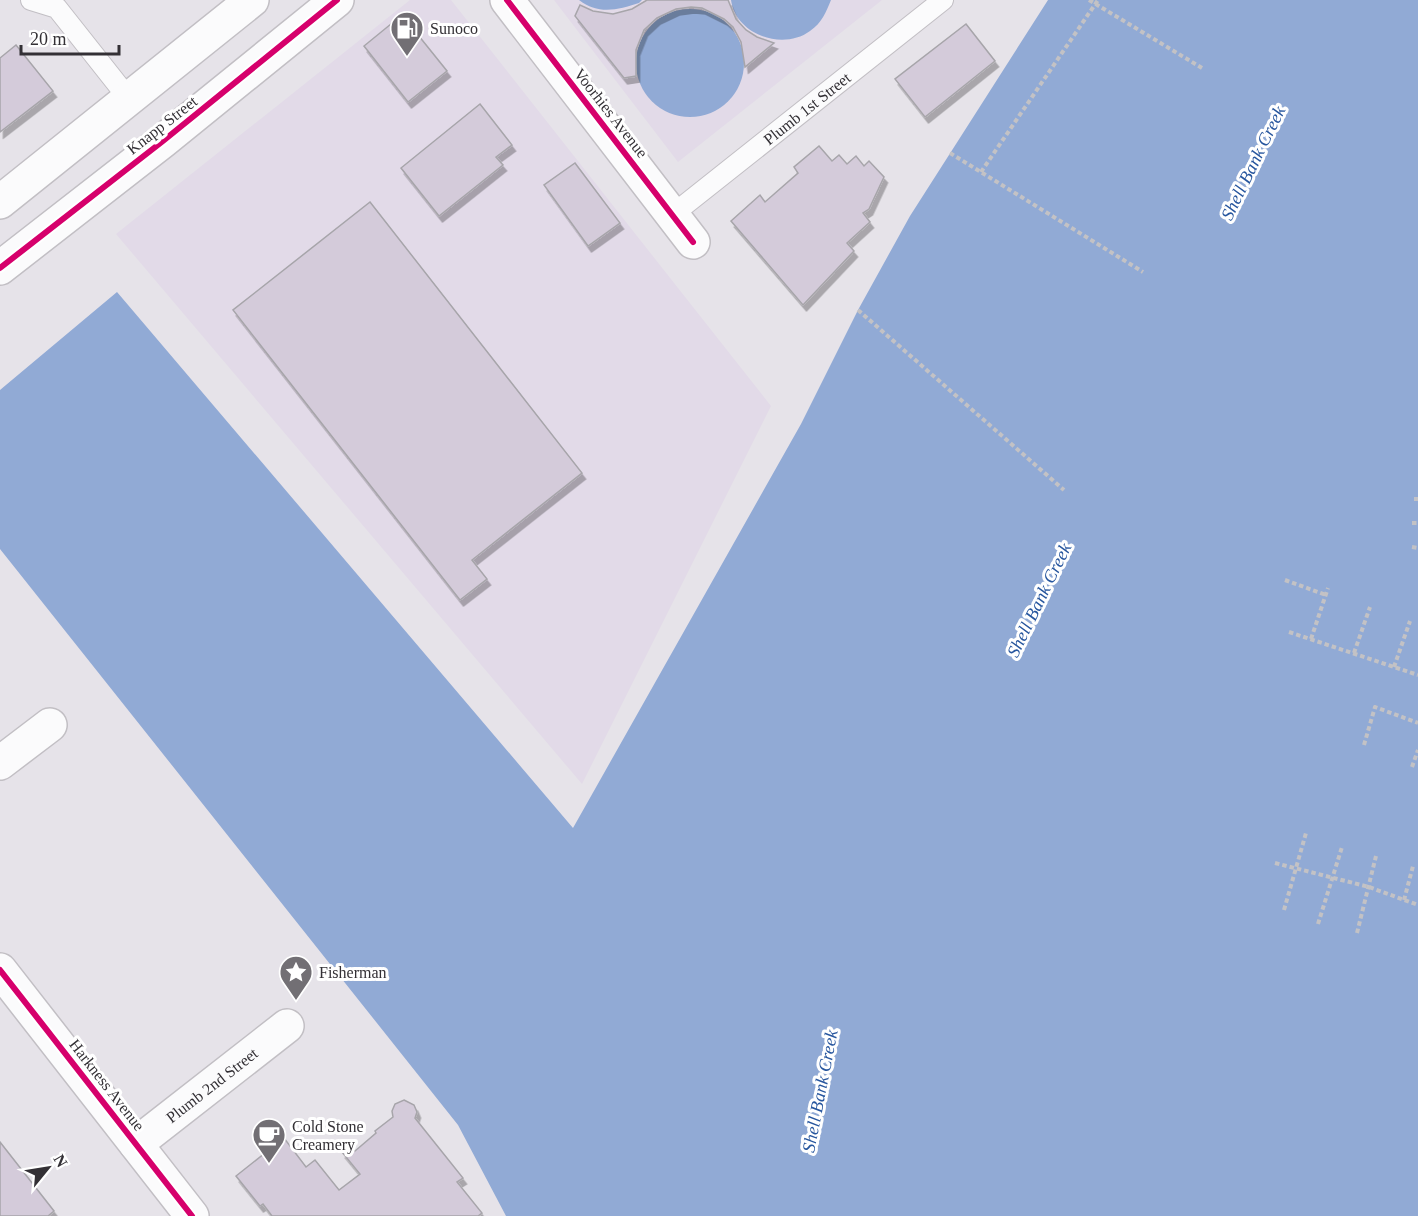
<svg xmlns="http://www.w3.org/2000/svg" width="1418" height="1216" font-family="'Times New Roman',serif">
<defs>
<filter id="shadow"><feDropShadow dx="3.5" dy="6" stdDeviation="0" flood-color="#0004"/></filter>
</defs>
<rect width="100%" height="100%" fill="#e6e3e9"/>
<g fill="#e2dae8">
<path d="M410 0H451L771 406 582 784 116 234Z"/>
<path d="M554 0H882L678 162Z"/>
</g>
<g fill="#91aad5">
<path d="M579 0H642L639 3C618 10 598 15 579 0Z"/>
<path d="M731 0H831C826 12 822 23 810 31 783 51 736 35 731 0Z"/>
<path d="M1048 0H1418V1216H506L458 1125 0 549V390L117 292 573 828 801 424 858 310 910 216Z"/>
<circle cx="690" cy="63" r="54"/>
</g>
<g fill="#d4cbda" stroke="#a7a5aa" stroke-width="1.5" filter="url(#shadow)">
<path d="M647 0H728L736 19 746 30 757 37 774 43 745 67 741 42 733 27 724 19 702 8 691 7 676 9 657 18 644 30 636 50V76L624 78 575 16 580 5 593 11 613 14 632 9Z"/>
<path d="M402 15 447 71 408 102 364 46Z"/>
<path d="M966 24 995 61 925 117 895 79Z"/>
<path d="M16 45 53 91 0 132V58Z"/>
<path d="M480 104 512 145 496 157 503 165 439 216 401 168Z"/>
<path d="M819 146 832 161 839 155 847 164 856 156 864 166 869 161 884 177 869 209 863 213 870 222 847 243 854 251 803 305 731 221 760 195 765 202 798 173 794 167Z"/>
<path d="M575 163 620 223 588 246 544 185Z"/>
<path d="M370 202 582 473 472 560 487 579 460 600 233 310Z"/>
<path d="M404 1100 414 1105 417 1112 415 1118 463 1178 457 1182 482 1213 478 1216H272L263 1204 260 1206 236 1176 284 1138 306 1167 315 1160 339 1190 360 1174 342 1152 350 1145 355 1151 376 1133 375 1131 393 1117 392 1111 395 1104Z"/>
<path d="M0 1142 54 1211 48 1216H0Z"/>
</g>
<g fill="none" stroke-linecap="round" stroke-linejoin="round">
<defs>
<g id="service">
<path d="M31 0 57 8 129 99"/>
<path id="s1" d="M672 215 943 0"/>
</g>
<g id="minor">
<path d="M507 0 693 242"/>
<path d="M0 202 252 0"/>
<path d="M0 268 163 141 337 0"/>
<path d="M0 763 50 725"/>
<path d="M0 970 192 1216"/>
<path id="s2" d="M136 1144 287 1026"/>
</g>
</defs>
<use href="#service" stroke="#c2bfc4" stroke-width="22"/>
<use href="#minor" stroke="#c2bfc4" stroke-width="36"/>
<g stroke="#c3c2c5" stroke-width="4" stroke-dasharray="4.5 3" stroke-linecap="butt">
<path d="M1089 0 1202 68"/>
<path d="M950 153 1143 272"/>
<path d="M981 172 1098 0"/>
<path d="M858 310 1064 490"/>
<path d="M1414 499H1418"/>
<path d="M1412 523H1418"/>
<path d="M1412 547 1418 548"/>
<path d="M1285 580 1326 595"/>
<path d="M1289 632 1418 675"/>
<path d="M1311 639 1328 588"/>
<path d="M1354 653 1370 607"/>
<path d="M1394 667 1410 621"/>
<path d="M1364 745 1375 707 1418 723"/>
<path d="M1412 767 1418 750"/>
<path d="M1275 863 1369 887 1418 905"/>
<path d="M1404 900 1413 866"/>
<path d="M1284 910 1306 833"/>
<path d="M1318 924 1342 847"/>
<path d="M1357 933 1376 856"/>
</g>
<use href="#service" stroke="#fbfbfc" stroke-width="20"/>
<use href="#minor" stroke="#fbfbfc" stroke-width="33"/>
<defs>
<g id="cycleway">
<path d="M507 0 693 242"/>
<path d="M0 268 163 141 337 0"/>
<path d="M0 970 192 1216"/>
</g>
</defs>
<use href="#cycleway" stroke="#fff" stroke-width="10"/>
<use href="#cycleway" stroke="#d6006c" stroke-width="6"/>
</g>
<defs>
<symbol id="fuel-pin" viewBox="-11 -11 22 30"><path d="M0 17L-7.5 6A9.5 9.5 0 1 1 7.5 6Z" fill="#726f74" stroke="#fff"/><path d="M-5.5-6h7V0h2V4h1.3V-2.5L3-4.5l.8-.8L6-3V5H2.5V1h-1V6h-7ZM-4.2-4.7v3.2H.2V-4.7Z" fill="#fff"/></symbol>
<symbol id="sight-pin" viewBox="-11 -11 22 30"><path d="M0 17L-7.5 6A9.5 9.5 0 1 1 7.5 6Z" fill="#726f74" stroke="#fff"/><path d="M0-6L1.8-2.2L6-1.7L2.9 1.2L3.7 5.4L0 3.3L-3.7 5.4L-2.9 1.2L-6-1.7L-1.8-2.2Z" fill="#fff"/></symbol>
<symbol id="cafe-pin" viewBox="-11 -11 22 30"><path d="M0 17L-7.5 6A9.5 9.5 0 1 1 7.5 6Z" fill="#726f74" stroke="#fff"/><path d="M-5.5-4.5H6V0H3Q3 3.5 0 3.5H-2.5Q-5.5 3.5-5.5 0ZM3-3.2v2h1.7v-2ZM-6 4.5H4V6H-6Z" fill="#fff"/></symbol>
</defs>
<g fill-rule="evenodd">
<use href="#fuel-pin" x="388" y="9" width="38" height="52"/>
<use href="#sight-pin" x="277" y="953" width="38" height="52"/>
<use href="#cafe-pin" x="250" y="1116" width="38" height="52"/>
</g>
<g text-anchor="middle" dominant-baseline="central" stroke-width="6" stroke-linejoin="round" paint-order="stroke">
<g font-size="16" fill="#333035" stroke="#fff" text-anchor="start">
<text x="430" y="28">Sunoco</text>
<text x="319" y="972">Fisherman</text>
<text x="292" y="1126">Cold Stone<tspan x="292" dy="18">Creamery</tspan></text>
</g>
<g font-size="16" fill="#333035" stroke="#fff">
<text stroke="none"><textPath href="#s1" startOffset="172">Plumb 1st Street</textPath></text>
<text transform="translate(611 113) rotate(52)">Voorhies Avenue</text>
<text transform="translate(162 125) rotate(-38)">Knapp Street</text>
<text transform="translate(107 1085) rotate(52)">Harkness Avenue</text>
<text stroke="none"><textPath href="#s2" startOffset="96">Plumb 2nd Street</textPath></text>
</g>
<g font-size="18" font-style="italic" fill="#27569e" stroke="#fff">
<text transform="translate(1253 163) rotate(-64)">Shell Bank Creek</text>
<text transform="translate(1039 600) rotate(-64)">Shell Bank Creek</text>
<text transform="translate(820 1091) rotate(-79)">Shell Bank Creek</text>
</g>
</g>
<g transform="translate(48 1168) rotate(60)" stroke="#ffffff" stroke-width="4.5" paint-order="stroke">
<path d="M0-4.5L10 22L0 15L-10 22Z" fill="#333035"/>
<text y="-9" font-size="16" font-weight="bold" text-anchor="middle" fill="#333035">N</text>
</g>
<path d="M21 45v9h98v-9" fill="none" stroke="#333035" stroke-width="3"/>
<text x="30" y="45" font-size="18" fill="#333035" stroke="#ffffff" stroke-width="4.5" paint-order="stroke">20 m</text>
</svg>
